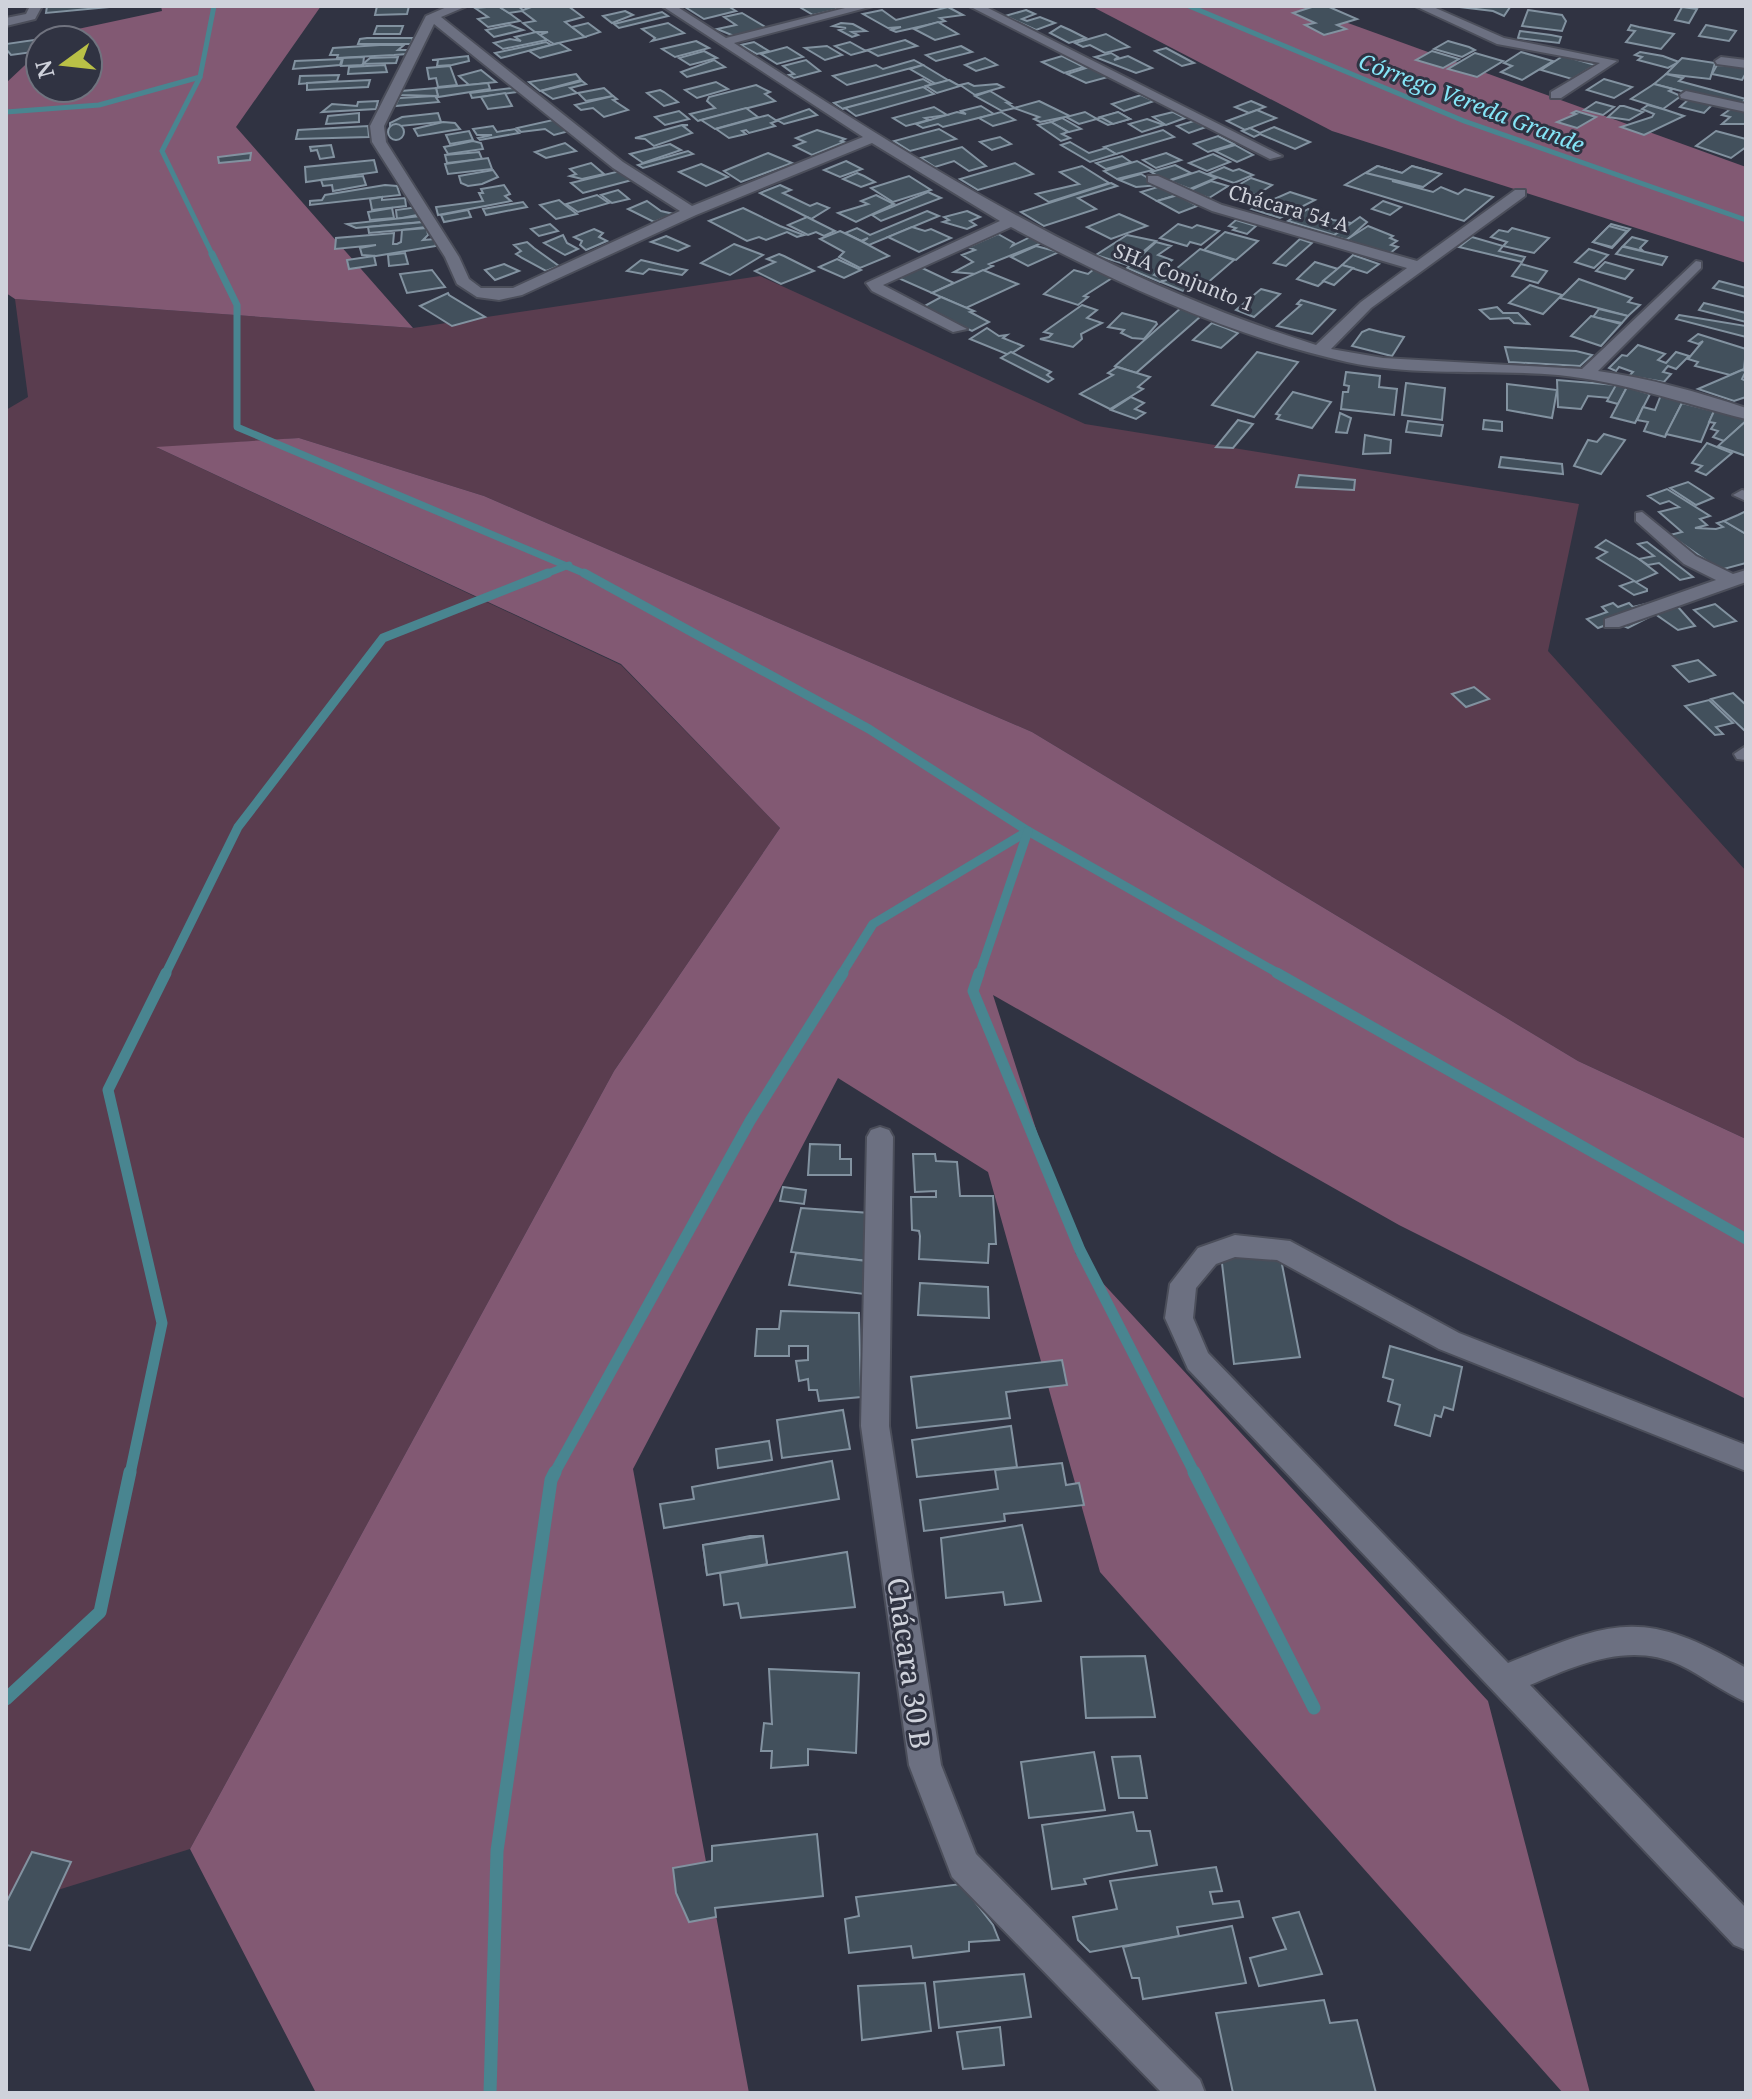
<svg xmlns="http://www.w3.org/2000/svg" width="1752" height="2099" font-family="'Noto Serif',serif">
<rect width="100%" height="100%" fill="#303342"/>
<path fill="#5a3d4f" d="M760 276 1085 424 1579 504 1548 651 1746 871V1139L1578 1061 1032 732 484 496 299 438 158 448 621 665 780 828 614 1071 190 1849 6 1906V410L28 397 15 299 413 328Z"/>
<g fill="#825973">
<path d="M161 6H321L236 127 413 328 15 299 6 293V83L40 51V88H88V40H52L59 33 162 11Z"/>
<path d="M1091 6H1301L1746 167V263L1332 131Z"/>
<path d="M299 438 484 496 1032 732 1578 1061 1746 1139V1399L1399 1225 993 995 1076 1254 1488 1701 1590 2093H1563L1100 1572 988 1172 838 1078 633 1469 749 2093H316L190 1849 614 1071 780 828 621 664 156 447Z"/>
</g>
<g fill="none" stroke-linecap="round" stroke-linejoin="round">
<g stroke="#498590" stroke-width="5">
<path d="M1189 6 1464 121 1746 220"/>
<path d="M6 112 99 105 200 77"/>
<path d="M213 256 162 151 200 77 214 6"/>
</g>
<g stroke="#498590" stroke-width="7">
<path d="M212 254 237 305V427L588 575"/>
<path d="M543 575 569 565"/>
</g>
<g stroke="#498590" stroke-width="9">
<path d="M584 573 869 729 1028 831 1281 975"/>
<path d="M165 975 238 827 383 638 548 573"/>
<path d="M841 975 873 924 1028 831"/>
<path d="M979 975 1028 831"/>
</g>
<g stroke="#498590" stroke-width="11">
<path d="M979 973 973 991 1080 1250 1195 1474"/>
<path d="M1277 973 1746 1239"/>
<path d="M130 1474 162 1323 108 1090 166 973"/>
<path d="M554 1474 750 1121 843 973"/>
</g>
<g stroke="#498590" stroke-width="13">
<path d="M1194 1472 1314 1708"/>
<path d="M6 1699 100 1612 130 1472"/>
<path d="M490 2093 497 1851 551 1480 555 1472"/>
</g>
</g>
<g fill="#42505c" stroke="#8292a0" stroke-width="2">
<path d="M47 6H120L46 13Z"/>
<path d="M377 6H409L407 14 375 15Z"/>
<path d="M498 6 509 13 520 21 488 27 478 19 488 17 475 8Z"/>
<path d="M498 6H518L523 10 534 6H568L583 17 565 22 585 37 554 44 539 35 548 32H535L523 23 535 21 522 11 509 13Z"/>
<path d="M728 6 736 11 704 19 685 7Z"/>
<path d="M798 6H833L839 9 813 15Z"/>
<path d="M1315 6H1327L1357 19 1337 25 1346 29 1324 35 1305 25 1315 23 1293 13Z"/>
<path d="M1451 6H1501L1510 7 1504 16 1493 11Z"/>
<path d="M948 7 963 15 940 18 945 21 896 32 891 30 901 27 888 28 863 14 882 10 896 20Z"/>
<path d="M1682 7 1697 9 1689 23 1675 20Z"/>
<path d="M1026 10 1035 14 1022 19 1027 21 1040 17 1055 23 1036 30 1005 16Z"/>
<path d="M1528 10 1562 15 1566 21 1562 31 1522 26Z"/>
<path d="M625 11 633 15 612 23 603 16Z"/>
<path d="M662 12 668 16 619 28 614 24Z"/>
<path d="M742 13 767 28 734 36 717 29 736 25 724 17Z"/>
<path d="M938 22 958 34 935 40 914 29Z"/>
<path d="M588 23 600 32 585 37 572 27Z"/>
<path d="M668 23 684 33 652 41 655 38 642 29Z"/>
<path d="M841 23 853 24 866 31 852 32 858 35 852 37 839 30 846 28 833 26Z"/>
<path d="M510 25 523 30 494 37 486 30Z"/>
<path d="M1631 25 1639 27 1674 34 1661 49 1626 42 1635 31 1628 30Z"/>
<path d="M1706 25 1736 31 1729 41 1699 36Z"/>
<path d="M377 26H403L400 34H374Z"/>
<path d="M1061 26 1070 30 1086 38 1069 43 1050 33Z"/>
<path d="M1520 31 1551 35 1561 37 1559 43 1518 38Z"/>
<path d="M536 32 547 40 503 49 494 43 510 39 521 41 515 37Z"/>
<path d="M1106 34 1129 47 1105 53 1090 45 1083 47 1075 43Z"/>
<path d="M61 36 62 40H40V51L11 55 6 49V44Z"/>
<path d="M367 38H413L411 44H358L360 39Z"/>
<path d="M905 40 917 46 878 56 867 50Z"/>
<path d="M696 41 709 48 675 57 662 49Z"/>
<path d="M1448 41 1469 47 1475 50 1462 57 1434 49Z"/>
<path d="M546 42 551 45 501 58 495 53Z"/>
<path d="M754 42 769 51 757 54 741 45Z"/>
<path d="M850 42 866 51 851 55 835 46Z"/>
<path d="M559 43 570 50 540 58 529 51Z"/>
<path d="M380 45H404L398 50H408L407 54 394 55 337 58 338 55H330L333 48Z"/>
<path d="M827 46 842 55 825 60 805 48Z"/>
<path d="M961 46 972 52 936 61 926 55Z"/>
<path d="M787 47 803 57 777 64 761 54Z"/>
<path d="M1166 48 1194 63 1182 66 1155 51Z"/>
<path d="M704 51 717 58 690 65 679 58Z"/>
<path d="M1432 51 1459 59 1443 68 1416 60Z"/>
<path d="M1521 52 1553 61 1522 80 1501 72 1512 66 1504 63Z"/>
<path d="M1640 52 1663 56 1679 62 1668 68 1638 60 1642 57 1635 55Z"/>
<path d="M1111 53 1118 57 1114 60 1128 56 1152 68 1136 73 1095 57Z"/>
<path d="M1475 53 1503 61 1477 77 1448 69Z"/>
<path d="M468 56 469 61 452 65 437 66 438 60H432Z"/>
<path d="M1062 56 1084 67 1064 73 1042 62Z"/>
<path d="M1563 56 1571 58 1595 65 1572 79 1541 70Z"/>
<path d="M364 57 363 65 341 66 343 58Z"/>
<path d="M398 57 396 63 363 64 370 58Z"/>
<path d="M985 58 997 65 976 71 965 65Z"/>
<path d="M1682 58 1715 63 1710 79 1666 74Z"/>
<path d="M342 59 340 65 293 69 295 61Z"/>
<path d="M714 60 725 67 687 77 681 72Z"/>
<path d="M806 60 820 71 794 78 789 75 794 74 783 66Z"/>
<path d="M914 60 923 65 847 85 833 76 876 65 883 69Z"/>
<path d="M385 65 387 72 348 74 349 67Z"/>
<path d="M923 65 948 80H949L936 84 910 69Z"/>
<path d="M1717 65 1746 67V73L1742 80 1712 74Z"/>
<path d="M450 66 457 85 438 87 436 78 429 79 427 68Z"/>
<path d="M1089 67 1108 77 1086 83 1067 74Z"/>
<path d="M481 70 496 82 469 85 459 76Z"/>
<path d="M576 74 581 80 540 91 529 82Z"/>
<path d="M1666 74 1683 78 1679 81 1746 99 1739 106 1654 84Z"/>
<path d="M339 75 337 81 299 84 300 76Z"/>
<path d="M923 79 933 85 843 109 834 103Z"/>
<path d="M1604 79 1632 87 1614 98 1587 90Z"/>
<path d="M370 80 368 87 307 90V83Z"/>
<path d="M949 80 960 86 937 93 926 86Z"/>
<path d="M582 81 586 84 570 88 577 93 553 99 541 91Z"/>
<path d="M716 82 728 89 697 98 685 90Z"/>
<path d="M488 83 490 89 438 97 436 88Z"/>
<path d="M968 83 974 86 997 84 1003 87 975 95 960 85Z"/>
<path d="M1654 84 1673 89 1669 91 1681 96 1663 109 1631 99Z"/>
<path d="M756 85 770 92 765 94 775 101 698 121 690 114 715 108 707 101 709 97Z"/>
<path d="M923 87 934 94 856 116 845 108Z"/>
<path d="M436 88 438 96 400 95 401 91Z"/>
<path d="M513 88 517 92 472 98 470 93Z"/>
<path d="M604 88 613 96 586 101 578 93Z"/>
<path d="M660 90 664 92 678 102 664 106 647 93Z"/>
<path d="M990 91 1010 103H1007L1015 108 1002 111 975 96Z"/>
<path d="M505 93 512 106 488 109 481 97Z"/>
<path d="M1141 95 1154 101 1124 111 1112 104Z"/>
<path d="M435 96 439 102 395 106 399 98Z"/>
<path d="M613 96 617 99 613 100 628 110 604 117 593 108 581 110 575 105Z"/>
<path d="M1690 98 1713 104 1704 113 1680 107Z"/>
<path d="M378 101 376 109 322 112 332 104 357 106 358 102Z"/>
<path d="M1039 101 1070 116 1040 122 1034 119 1039 117 1014 108Z"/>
<path d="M1251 101 1265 107 1249 113 1235 107Z"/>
<path d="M1596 102 1614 107 1603 115 1584 110Z"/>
<path d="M1648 105 1666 110 1684 116 1644 135 1621 127 1652 117 1654 114 1642 109Z"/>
<path d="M981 106 994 114 943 127 938 124 923 128 916 124 957 112 966 114 961 111Z"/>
<path d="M1620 106H1624L1643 112 1629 120 1608 117Z"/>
<path d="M934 107 947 115 925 118 929 120 906 126 893 118Z"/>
<path d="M746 108 758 117 715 129 701 120Z"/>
<path d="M1732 108 1746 112V124H1722L1730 117 1722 115Z"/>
<path d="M809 109 817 115 784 124 777 120Z"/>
<path d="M1257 110 1276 118 1245 130 1227 121Z"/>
<path d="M679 111 689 119 665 125 655 117Z"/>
<path d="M1576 111 1596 117 1577 128 1557 122 1576 114 1572 113Z"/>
<path d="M1001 112 1015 120 993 126 979 118Z"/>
<path d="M1085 112 1097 119 1079 124 1066 117Z"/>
<path d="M1118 112 1130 119 1108 125 1096 119Z"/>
<path d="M1118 112 1130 119 1113 124 1100 117Z"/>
<path d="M1173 112 1185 118 1166 125 1153 117Z"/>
<path d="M359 113V122L326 124 328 116Z"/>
<path d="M438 113 441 122 390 127V123L402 117Z"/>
<path d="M768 115 777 121 771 123 775 126 749 133 746 130 742 131 746 134 729 138 716 129Z"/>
<path d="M1062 118 1081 129 1069 132 1051 122Z"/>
<path d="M1147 119 1164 125 1142 132 1129 124Z"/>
<path d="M553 120 569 131 554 135 545 129 521 132 517 128Z"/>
<path d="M1194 121 1206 127 1189 133 1177 126Z"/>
<path d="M443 122 455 123 460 129 418 136 414 129Z"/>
<path d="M1051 122 1068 132 1062 134 1070 138 1061 141 1038 125Z"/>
<circle cx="396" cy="132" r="8"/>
<path d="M682 125H688L683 126 692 133 654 146 645 139 635 138Z"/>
<path d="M368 126 369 137 296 139 298 130Z"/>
<path d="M493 126 497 132 515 129 519 133 480 140 478 138 492 135H477L473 129Z"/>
<path d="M1274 127 1310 142 1295 149 1260 134 1254 137 1242 131 1250 128 1260 133Z"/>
<path d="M939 129 956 139 910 151 894 141Z"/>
<path d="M817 130 845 139 841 141 844 142 812 155 794 146 805 142 796 138Z"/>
<path d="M1163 130 1174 137 1116 154 1104 147Z"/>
<path d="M469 131 473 140 450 144 446 135Z"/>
<path d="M1716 131 1746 139V147L1731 158 1696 146Z"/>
<path d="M1218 136 1234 144 1208 152 1194 144Z"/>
<path d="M1000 137 1011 144 992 150 980 142Z"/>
<path d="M473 141 481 143 483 149 448 154 444 147Z"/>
<path d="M1070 142 1089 153 1106 148 1116 154 1090 162 1061 145Z"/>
<path d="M565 143 576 151 546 158 535 152Z"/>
<path d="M670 144 681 150 643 163 630 154Z"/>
<path d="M331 145 334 157 320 159 317 150 311 151 310 147Z"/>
<path d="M1235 145 1253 155 1237 162 1215 151Z"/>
<path d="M962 147 986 166 969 171 954 161 935 167 921 158Z"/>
<path d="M688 151 693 154 643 168 638 165Z"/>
<path d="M479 152 482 159 447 163 445 155Z"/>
<path d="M251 153 250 160 219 163 218 157Z"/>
<path d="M768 153 792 163 741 182 724 171Z"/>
<path d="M1166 153 1181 160 1156 168 1143 160Z"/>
<path d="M1213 154 1230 162 1207 171 1189 163Z"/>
<path d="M1122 156 1131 162 1106 169 1096 163Z"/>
<path d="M488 158 492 169 448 174 445 164Z"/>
<path d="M374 160 377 172 306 182 305 167Z"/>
<path d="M846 161 862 169 840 177 824 170Z"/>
<path d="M1137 161 1153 170 1117 179 1104 171Z"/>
<path d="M591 163 604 174 582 179 570 176 576 174 570 169Z"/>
<path d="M1015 163 1033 174 978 190 960 179Z"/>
<path d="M701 164 716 171 728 177 706 186 679 172Z"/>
<path d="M1175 165 1191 173 1167 181 1151 172Z"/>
<path d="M1082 166 1109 183 1049 202 1036 194 1079 184 1060 172Z"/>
<path d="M1377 166 1402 173 1412 166 1440 174 1423 187 1392 181 1433 192 1441 187 1458 194 1465 189 1493 197 1464 221 1345 185Z"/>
<path d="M1412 166 1441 174 1423 187 1366 173 1378 166 1402 173Z"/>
<path d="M1224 167 1233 171 1239 169 1253 175 1234 183 1208 174Z"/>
<path d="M493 170 498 177 482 184 468 186 461 183 459 176Z"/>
<path d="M620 171 632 180 583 193 571 183Z"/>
<path d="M1199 171 1216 178 1190 189 1169 181Z"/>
<path d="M857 173 864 176 875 182 861 187 843 179Z"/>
<path d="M1141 174 1160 185 1136 187 1119 180Z"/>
<path d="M363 176 366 185 333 191 332 185 323 186 321 180Z"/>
<path d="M909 176 931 190 893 202 871 188Z"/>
<path d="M1251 178 1272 185 1256 195 1235 187Z"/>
<path d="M1211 181 1228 186 1209 198 1188 191Z"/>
<path d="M1111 183 1117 186 1078 198 1096 209 1044 226 1021 212Z"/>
<path d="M385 185 397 186 400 195 310 205V201L322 200 325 195Z"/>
<path d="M504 185 510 194 505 196 511 201 438 215 436 207 483 201 479 193H483L481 189Z"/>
<path d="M780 185 791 190 783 193 810 206 817 203 829 208 811 219 760 193Z"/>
<path d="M1161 186 1177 195 1157 201 1141 192Z"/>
<path d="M618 190 629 199 612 203 601 195Z"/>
<path d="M928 192 941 198 881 221 872 215Z"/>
<path d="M1290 192 1315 200 1280 218 1252 209Z"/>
<path d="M597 195 609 203 578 212 566 204Z"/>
<path d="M876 195 894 204 856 222 838 213 868 204 861 201Z"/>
<path d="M1178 195 1197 206 1179 213 1157 201Z"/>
<path d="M382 197V200L405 198 406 206 372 210 370 199Z"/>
<path d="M559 200 565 205 577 214 556 219 540 205Z"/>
<path d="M647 201 661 211 674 214 654 222 628 209Z"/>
<path d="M1383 201 1401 207 1390 215 1372 209Z"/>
<path d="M523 202 527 207 486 215 483 209Z"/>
<path d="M418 207 422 214 397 219 396 210Z"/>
<path d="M392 208 394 218 370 220 368 212Z"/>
<path d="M743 208 780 226 804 235 797 237 787 232 766 240 759 237 747 241 709 221Z"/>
<path d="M1308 209 1333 220 1352 223 1334 235 1288 221Z"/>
<path d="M468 210 471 217 444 222 441 215Z"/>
<path d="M927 211 939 216 869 245 862 242 868 238 861 241 845 233 857 228 870 235Z"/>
<path d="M967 211 980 217 970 221 976 225 967 229 943 222 949 220 944 217Z"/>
<path d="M1119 214 1147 226 1111 239 1087 227Z"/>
<path d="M421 216 422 222 356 228 347 224Z"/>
<path d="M807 217 835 231 824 236 816 232 808 235 788 225Z"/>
<path d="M1360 217 1367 222 1347 240 1333 236Z"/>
<path d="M1236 220 1256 226 1247 234 1233 230 1236 228 1229 226Z"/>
<path d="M424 222 426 227 402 230 369 233 368 227Z"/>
<path d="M550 224 558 231 539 236 531 229Z"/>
<path d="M1178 224 1192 228 1197 225 1219 231 1201 245 1190 242 1187 246 1160 238Z"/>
<path d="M1611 224 1630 229 1612 248 1593 242Z"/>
<path d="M1368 226 1393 236 1390 238 1397 241 1391 245 1398 247 1389 254 1346 240Z"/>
<path d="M1609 226 1627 231 1612 247 1593 242Z"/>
<path d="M912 227 925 231 931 229 951 238 919 252 888 237Z"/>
<path d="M427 228 428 235 423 240 435 239 436 246 376 256 362 255 360 248 376 245 335 249 336 238 394 233 393 244H397L401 242 402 230Z"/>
<path d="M1512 228 1549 238 1534 253 1503 246 1507 242 1491 237 1499 230 1508 232Z"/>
<path d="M594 229 603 233 599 237 607 241 586 250 580 245 582 241 574 237Z"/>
<path d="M840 231 861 241 889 256 860 268 839 257 844 252 820 239Z"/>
<path d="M1225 232 1258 241 1236 260 1204 250Z"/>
<path d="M998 234 1014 243 1012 246 1030 237 1042 243 989 264 993 266 976 274 954 272 973 262 962 255 975 250 968 247Z"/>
<path d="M563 235 567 243 578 249 565 255 544 243Z"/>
<path d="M1127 235 1156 241 1127 265 1096 255Z"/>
<path d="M666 236 689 246 678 251 651 242Z"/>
<path d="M1472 237 1503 246 1499 251 1525 257 1522 262 1459 247Z"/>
<path d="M1632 237 1647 241 1640 248 1643 251 1623 246Z"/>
<path d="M1300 239 1312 243 1286 266 1274 263Z"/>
<path d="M527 242 534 248 559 266 546 271 522 258 516 254 521 251 514 245Z"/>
<path d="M1156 242 1171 246 1158 255 1172 260 1154 275 1165 279 1160 282 1127 268Z"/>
<path d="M734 244 763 255 730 275 701 263Z"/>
<path d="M1036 246 1059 252 1028 266 1011 257Z"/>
<path d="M1622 247H1624L1667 257 1662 265 1616 254Z"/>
<path d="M1200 249 1234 260 1205 285 1196 283 1183 291 1161 282 1176 276 1170 274Z"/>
<path d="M1589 249 1608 255 1594 268 1575 262Z"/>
<path d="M405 253 408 264 389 266 388 255Z"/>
<path d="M779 254 784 256 814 271 781 284 755 271 775 262 767 259Z"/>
<path d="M1353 255 1379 264 1367 273 1342 265Z"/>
<path d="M374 256 376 265 349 269 347 260Z"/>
<path d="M837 259 861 270 844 278 819 267Z"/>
<path d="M641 260 662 265 687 270 682 275 649 269 643 274 627 271Z"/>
<path d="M1315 262 1338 269 1318 286 1297 279Z"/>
<path d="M1605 262 1633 270 1625 279 1596 271Z"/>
<path d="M504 264 519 271 495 280 485 270Z"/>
<path d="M1521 264 1547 271 1538 283 1512 276Z"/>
<path d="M1342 265 1353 268 1334 285 1323 281Z"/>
<path d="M920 267 954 283 932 293 896 277Z"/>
<path d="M1094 269 1112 278 1084 296 1088 297 1078 305 1044 294 1074 270 1088 274Z"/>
<path d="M432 270 445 287 407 293 400 274Z"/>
<path d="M983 270 1018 284 966 308 932 293Z"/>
<path d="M1579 279 1632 298 1628 302 1640 305 1628 316 1560 298Z"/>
<path d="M1719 281 1746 288V297L1713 288Z"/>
<path d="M1530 285 1539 288 1562 295 1543 314 1509 303Z"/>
<path d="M1261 289 1280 294 1254 317 1236 310Z"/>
<path d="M448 293 449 295 485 317 452 326 420 306Z"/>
<path d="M941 297 974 311 970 312 989 322 972 331 921 308Z"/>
<path d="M1301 300 1335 310 1312 334 1277 326 1301 305 1297 304Z"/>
<path d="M1704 303 1746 313V322L1699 310Z"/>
<path d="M1082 305 1097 310 1087 318 1102 323 1081 334 1082 339 1073 347 1040 339 1049 337 1052 334 1044 332Z"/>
<path d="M1182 307 1201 316 1136 373 1115 366Z"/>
<path d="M1497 307 1503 313H1518L1529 324 1514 323 1509 318 1490 319 1480 310Z"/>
<path d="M1599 309 1628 316 1622 323 1593 317Z"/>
<path d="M1122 313 1156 322 1157 324 1144 339 1132 338 1121 333 1124 330 1108 327Z"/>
<path d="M1679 315 1746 326V337L1676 319Z"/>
<path d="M1591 316 1621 324 1601 346 1571 336Z"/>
<path d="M1212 323 1226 328 1238 333 1221 348 1193 340Z"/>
<path d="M987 328 999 336 1007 335 1003 338 1023 346 1009 355 970 339Z"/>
<path d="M1369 329 1381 332 1404 337 1392 356 1352 346 1362 332Z"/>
<path d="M1698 334 1746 349 1744 369 1730 375 1695 366 1698 362 1688 359 1703 341 1698 344 1689 341Z"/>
<path d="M1638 345 1665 354 1658 360 1666 363 1676 352 1689 356 1676 369 1668 366 1663 372 1671 374 1664 382 1629 376 1633 372 1619 367 1616 371 1609 368 1622 355 1627 356Z"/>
<path d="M1505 347 1576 351 1592 355 1580 366 1509 362Z"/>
<path d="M1011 352 1051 372 1047 375 1053 379 1048 382 1001 358Z"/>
<path d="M1257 352 1298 362 1254 417 1212 405Z"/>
<path d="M1117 367 1150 377 1138 387 1143 389 1110 409 1080 394 1113 375 1108 373Z"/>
<path d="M1742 370 1746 371 1742 379 1746 381V397L1734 401 1698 389Z"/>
<path d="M1346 372 1380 376 1379 387 1397 389 1394 415 1341 409 1343 392H1348L1349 386 1344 385Z"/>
<path d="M1557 380 1616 385V386L1610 398 1588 396 1581 409 1558 407Z"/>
<path d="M1406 383 1445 388 1442 420 1402 415Z"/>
<path d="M1507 384 1557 390 1552 418 1507 410Z"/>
<path d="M1616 385 1627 387 1618 404 1607 401Z"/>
<path d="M1627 387 1650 394 1635 423 1611 417Z"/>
<path d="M1293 392 1331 402 1312 428 1277 419 1280 415 1276 414Z"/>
<path d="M1661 395 1683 401 1665 437 1644 431 1648 422 1637 420 1643 407 1655 410Z"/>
<path d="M1131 397 1144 403 1135 409 1145 413 1136 419 1111 410Z"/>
<path d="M1682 403 1714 411 1701 442 1666 434Z"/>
<path d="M1715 409 1746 420V421L1724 441 1713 437 1718 431 1711 429 1715 423 1709 422Z"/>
<path d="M1340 413 1351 418 1347 433 1336 432Z"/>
<path d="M1238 420 1253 424 1233 448 1216 447Z"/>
<path d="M1484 420 1502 422V431L1483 429Z"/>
<path d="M1408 421 1443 425 1441 436 1406 432Z"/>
<path d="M1746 421V456L1718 446Z"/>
<path d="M1604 434 1625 440 1601 474 1574 466 1588 440 1597 442Z"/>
<path d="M1365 435 1391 440 1390 453 1363 454Z"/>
<path d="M1707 443 1732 453 1706 475 1696 471 1702 466 1692 463Z"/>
<path d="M1501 457 1562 464 1563 474 1499 467Z"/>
<path d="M1299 475 1355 480 1354 490 1296 487Z"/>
<path d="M1688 482 1713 498 1696 505 1670 488Z"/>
<path d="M1667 489 1710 516 1700 519 1707 525 1695 528 1716 529 1723 527 1717 523 1724 521 1746 534V563L1720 570 1670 535 1682 532 1659 512 1679 507 1669 501 1660 504 1648 496Z"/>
<path d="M1746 511V534L1724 521 1738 515Z"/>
<path d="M1606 540 1639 559 1657 573 1636 582 1597 558 1607 552 1596 547Z"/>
<path d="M1647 542 1680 567 1693 577 1680 580 1659 563 1648 565 1639 559 1654 556 1638 544Z"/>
<path d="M1634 581 1647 589V591L1634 595 1620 586Z"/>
<path d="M1670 598 1695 626 1678 630 1655 614 1628 628 1614 622 1598 628 1587 619 1607 612 1602 607 1613 603 1618 607 1629 603 1633 607Z"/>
<path d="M1715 604 1736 621 1714 627 1694 610Z"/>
<path d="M1698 660 1715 675 1689 682 1673 666Z"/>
<path d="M1474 687 1489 699 1466 707 1452 694Z"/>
<path d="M1733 693 1746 705V732L1711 699Z"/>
<path d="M1709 700 1733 723 1716 727 1723 734 1715 735 1685 706Z"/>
<path d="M810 1144 840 1145V1159H851V1175H808Z"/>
<path d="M913 1154H935L936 1161 957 1162 960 1196H993L996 1244H989L988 1263 919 1259 920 1236 919 1231 912 1230 911 1197H936V1191L915 1192Z"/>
<path d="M783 1187 806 1190 804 1204 780 1201Z"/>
<path d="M801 1208 870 1213 867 1261 791 1252Z"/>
<path d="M796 1253 867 1261 864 1294 789 1285Z"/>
<path d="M1280 1254 1300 1357 1234 1364 1221 1255Z"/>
<path d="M920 1283 988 1287 989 1318 918 1315Z"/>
<path d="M781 1311 859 1313 861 1397 819 1401 817 1390H809L808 1379 799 1381 796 1361 808 1360V1346H789V1356H755L757 1329H779Z"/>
<path d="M1390 1346 1462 1367 1453 1410 1444 1407 1441 1417 1435 1415 1430 1436 1395 1425 1400 1405 1388 1401 1393 1380 1383 1377Z"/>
<path d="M1062 1360 1067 1385 1006 1392 1010 1418 917 1428 911 1377Z"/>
<path d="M843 1410 850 1449 782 1458 777 1420Z"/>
<path d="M1011 1426 1017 1467 917 1477 912 1440Z"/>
<path d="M769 1441 772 1460 718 1468 716 1449Z"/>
<path d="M832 1461 839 1499 664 1528 660 1504 694 1499 692 1487Z"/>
<path d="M1062 1463 1066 1485 1079 1483 1084 1505 1004 1514 1005 1521 924 1531 920 1500 998 1489 995 1470Z"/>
<path d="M1022 1525 1041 1601 1005 1605 1003 1592 946 1598 941 1538Z"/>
<path d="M750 1536H762L767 1564 707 1574 703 1545Z"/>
<path d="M763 1536 767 1564 707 1575 703 1545Z"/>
<path d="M847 1552 855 1607 741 1618 738 1603 724 1605 720 1573Z"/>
<path d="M1145 1656 1155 1717 1086 1718 1081 1657Z"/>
<path d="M769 1669 859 1673 856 1753 808 1749V1765L771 1768 772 1751H761L764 1723 772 1724Z"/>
<path d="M1094 1752 1105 1810 1029 1818 1021 1762Z"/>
<path d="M1140 1756 1147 1798H1119L1112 1757Z"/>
<path d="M1133 1812 1137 1831H1150L1157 1865 1084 1879 1086 1884 1052 1889 1042 1825Z"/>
<path d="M817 1834 823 1896 715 1908 716 1917 689 1922 676 1893 673 1868 712 1861V1846Z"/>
<path d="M32 1852 71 1862 30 1950 6 1945V1903Z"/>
<path d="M1216 1867 1222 1891 1210 1892 1213 1904 1239 1901 1243 1917 1177 1927 1179 1936 1090 1952 1078 1940 1073 1917 1117 1909 1110 1881Z"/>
<path d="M961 1884 993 1925 999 1940 969 1942V1951L913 1958 911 1946 849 1953 845 1919 859 1916 856 1897Z"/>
<path d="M1299 1912 1322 1974 1259 1986 1250 1958 1286 1949 1273 1918Z"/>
<path d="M1232 1926 1246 1983 1143 1999 1139 1978H1132L1123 1947Z"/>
<path d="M1024 1974 1031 2017 939 2028 934 1982Z"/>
<path d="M925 1983 931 2031 862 2040 858 1986Z"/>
<path d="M1324 2000 1330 2023 1357 2020 1376 2093H1233L1216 2013Z"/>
<path d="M1000 2027 1004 2065 963 2069 957 2032Z"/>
</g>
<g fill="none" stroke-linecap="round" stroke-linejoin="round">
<defs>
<g id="street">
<path d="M30 6H42L35 19 6 26V18L26 14Z"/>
<path d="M449 6H467L441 17 623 162 692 206 863 137 662 6H676L726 38 853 6H873L734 43C926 167 1096 275 1316 345L1361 302 1407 268 1212 211 1148 182V176H1158L1222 205 1417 261 1515 190H1525V196L1371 308 1331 349 1383 358 1582 369 1696 261 1701 262V268L1598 371C1649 378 1698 392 1746 408V419C1681 403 1625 382 1558 375 1488 369 1416 377 1347 362 1230 336 1116 283 1011 227L883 285 967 329 953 332 872 291 866 283 1000 221 872 143 696 215 522 295 499 300 477 297 457 284 445 257 372 142 370 126 426 16ZM434 24 613 168 680 211 513 288H481L469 279 459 257 386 142 384 126Z"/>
<path d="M969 6H984L1282 156 1270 159Z"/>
<path d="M1415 6H1431L1504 38 1617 61 1561 98H1551V92L1600 63 1497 44Z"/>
<path d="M1721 57 1746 60V68L1717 64 1715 61Z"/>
<path d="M1686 91 1746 104V112L1681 98 1680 95Z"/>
<path d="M1742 490 1746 491V501L1733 495Z"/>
<path d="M1642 512 1696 556 1733 574 1746 570V582L1619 627H1605V619L1716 580 1684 564 1636 521V513Z"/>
<path d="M1746 746V760L1737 759 1734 754Z"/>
<path d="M880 1127 889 1130 893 1137 889 1426 941 1765 976 1854 1200 2080 1205 2093H1162L952 1877 909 1765 861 1426 867 1137 871 1130Z"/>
<path d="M1235 1235 1290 1241 1459 1333 1746 1445V1471L1439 1349 1277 1260 1235 1257 1216 1264 1196 1288 1193 1318 1208 1353 1508 1663C1614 1621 1642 1607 1746 1668V1702C1723 1692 1703 1676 1680 1665 1629 1641 1577 1665 1530 1685L1746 1908V1950L1734 1945 1188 1369 1165 1318 1170 1284 1198 1248Z"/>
</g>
</defs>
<use href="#street" stroke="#4b4e5a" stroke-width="4"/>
<use href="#street" fill="#6c7081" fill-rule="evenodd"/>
</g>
<g text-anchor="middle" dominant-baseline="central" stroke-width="6" stroke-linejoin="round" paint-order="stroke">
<g font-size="20" fill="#cfd2db" stroke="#303342">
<text transform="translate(1289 208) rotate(16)">Chácara 54 A</text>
<text transform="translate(1184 277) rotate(22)">SHA Conjunto 1</text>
</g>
<g font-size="22" font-style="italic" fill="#85e5f7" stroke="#303342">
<text transform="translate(1472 102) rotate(21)">Córrego Vereda Grande</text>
</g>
<g font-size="28" fill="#cfd2db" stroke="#303342">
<text transform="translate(910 1663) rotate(82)">Chácara 30 B</text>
</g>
</g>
<rect width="1752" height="2099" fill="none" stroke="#cfd2db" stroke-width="16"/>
<g transform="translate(64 64) rotate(255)"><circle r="38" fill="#303342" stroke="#70737f" stroke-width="2"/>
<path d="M0-6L14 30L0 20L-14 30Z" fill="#b9c046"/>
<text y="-12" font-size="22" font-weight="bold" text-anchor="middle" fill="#cfd2db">N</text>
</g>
</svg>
